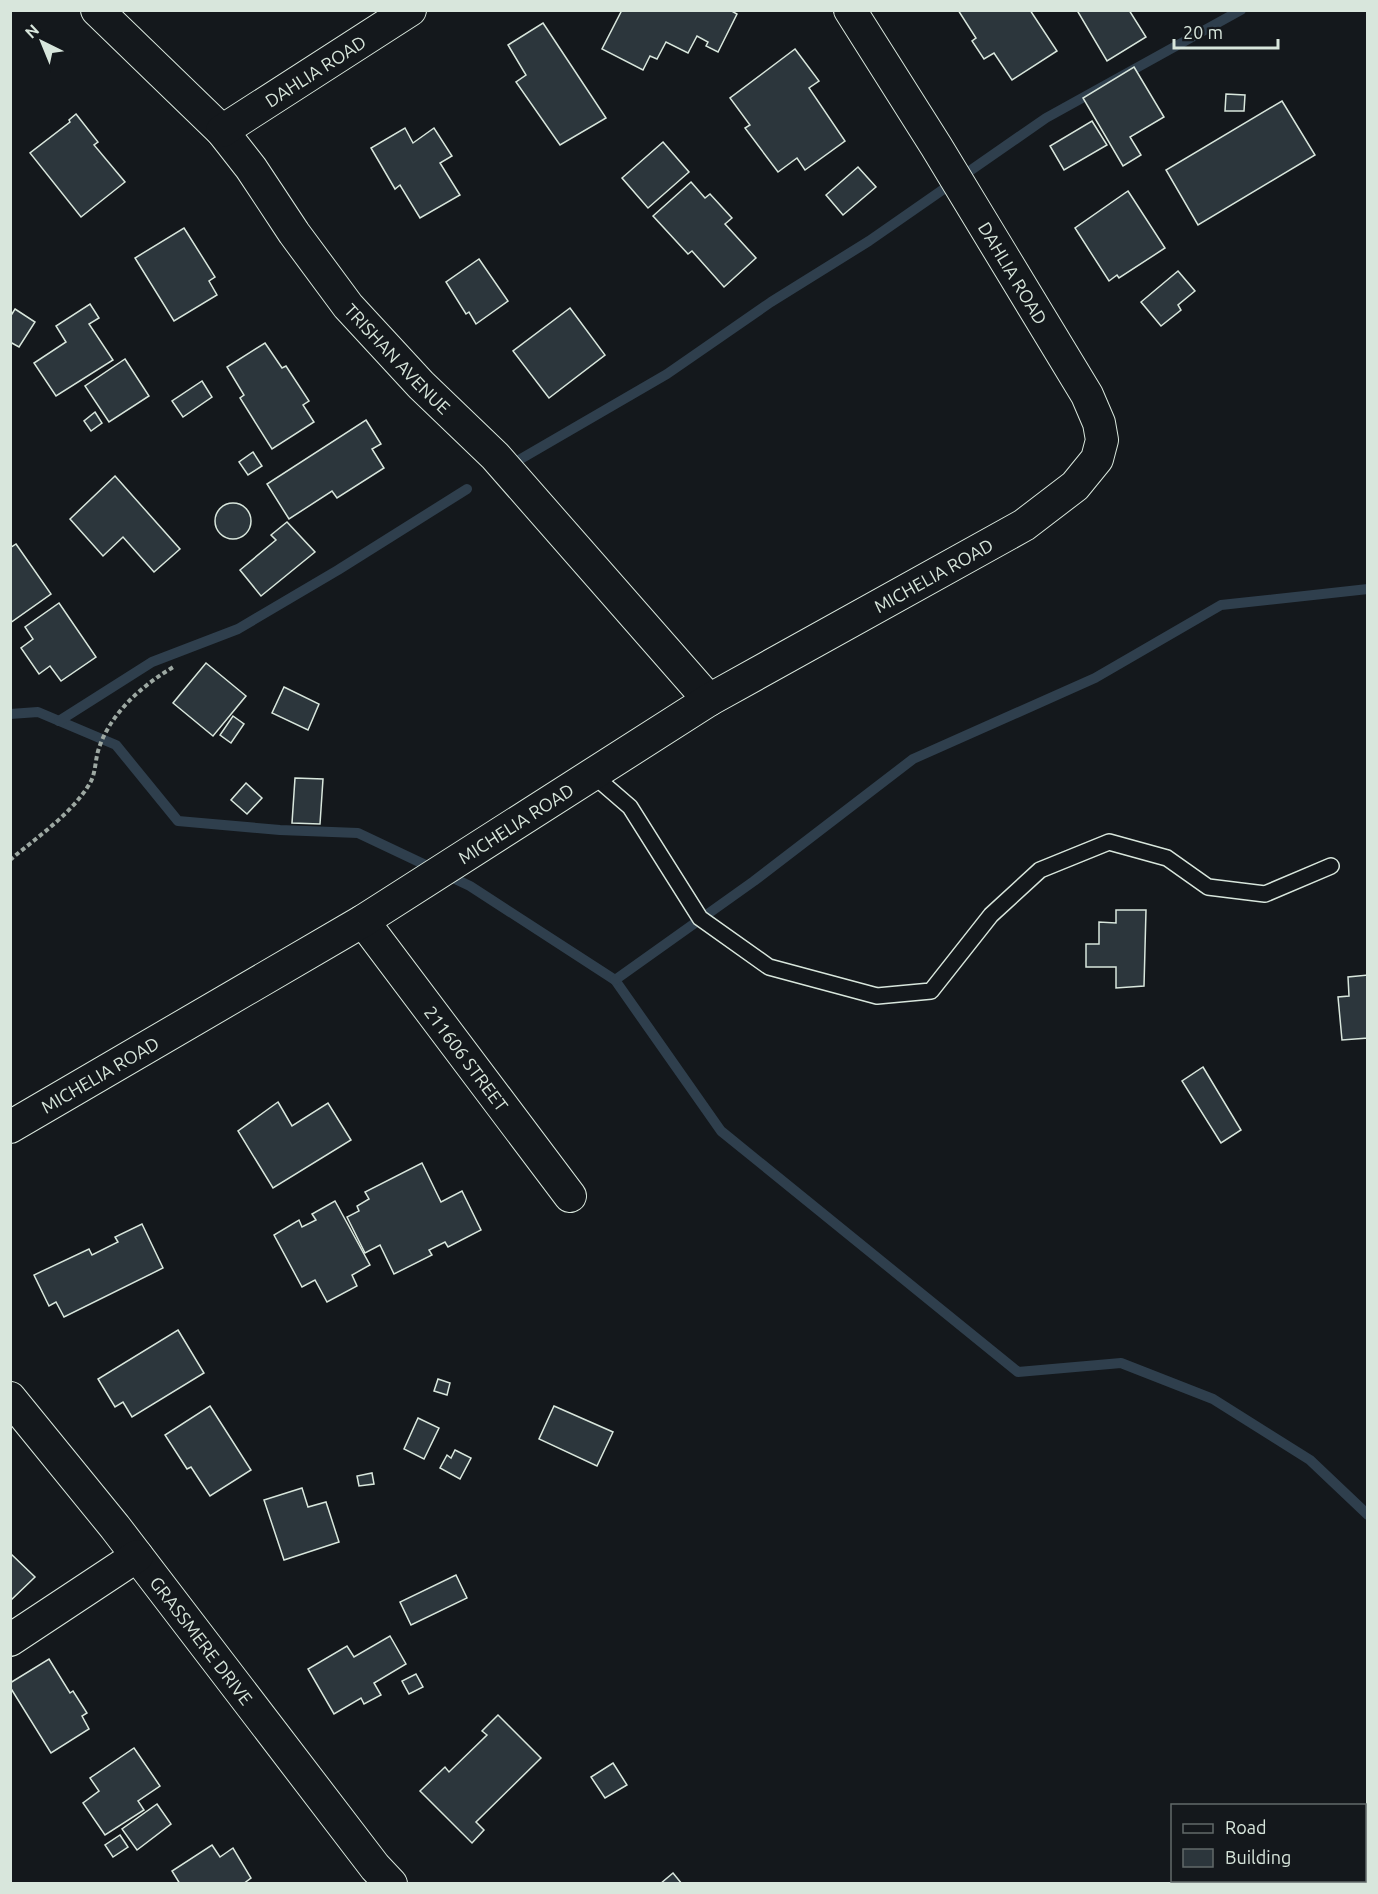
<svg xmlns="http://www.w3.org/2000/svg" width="1378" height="1894" font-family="Ubuntu,sans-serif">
<rect width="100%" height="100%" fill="#14181c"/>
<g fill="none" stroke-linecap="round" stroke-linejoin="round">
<g stroke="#2f3f4d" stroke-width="10">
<path d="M512 464 667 374 771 302 869 241 1046 118 1241 10"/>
<path d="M10 714 38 712 116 745 178 821 280 830 358 833 470 886 615 980 721 1131 1018 1372 1121 1363 1213 1399 1310 1460 1368 1515"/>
<path d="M59 721 152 662 238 629 338 570 467 489"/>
<path d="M615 980 754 881 913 759 1095 678 1221 605 1368 589"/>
</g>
</g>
<g fill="#2c363c" stroke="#d8e6dc" stroke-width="1.5">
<path d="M622 10H730L737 14 718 52 706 46 708 42 697 36 688 53 666 42 657 59 650 56 643 70 602 49Z"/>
<path d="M958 10H1030L1057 51 1012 80 994 53 984 59 972 41 976 38Z"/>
<path d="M1081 10H1129L1146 37 1107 61 1078 12Z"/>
<path d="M543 23 606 118 560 145 516 82 526 75 508 45Z"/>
<path d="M795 49 819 81 809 88 845 141 805 170 797 158 778 172 745 128 750 125 730 98Z"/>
<path d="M1134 67 1164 117 1130 137 1141 155 1123 166 1083 98Z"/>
<path d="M1226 94 1245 95 1244 111H1225Z"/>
<path d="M1282 101 1315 155 1198 225 1166 170Z"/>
<path d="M76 114 98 142 94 145 125 182 81 217 30 153 70 122 69 120Z"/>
<path d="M1092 121 1107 145 1064 170 1050 146Z"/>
<path d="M405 128 413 143 434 128 452 156 440 163 460 195 420 218 400 185 395 189 371 148Z"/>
<path d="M663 142 689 172 648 208 622 178Z"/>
<path d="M858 167 876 187 843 215 826 195Z"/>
<path d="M691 182 705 198 710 194 732 218 725 224 756 258 724 287 692 251 688 254 653 216Z"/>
<path d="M1128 191 1165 248 1119 278 1117 275 1109 281 1075 228Z"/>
<path d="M184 228 215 277 209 281 217 295 174 321 135 258Z"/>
<path d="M479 259 508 301 476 324 469 312 466 314 446 282Z"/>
<path d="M1178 271 1195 291 1178 305 1181 310 1161 326 1141 302Z"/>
<path d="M90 304 99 318 89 324 113 360 56 396 34 363 66 342 56 326Z"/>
<path d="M570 308 605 355 549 398 513 351Z"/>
<path d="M15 309 35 322 19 347 10 342V317Z"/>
<path d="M265 343 282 368 286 366 309 401 303 405 314 422 272 449 240 398 244 395 227 367Z"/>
<path d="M125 359 149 396 109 422 85 386Z"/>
<path d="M202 381 212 397 183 417 172 401Z"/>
<path d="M95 412 102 423 91 431 84 421Z"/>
<path d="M366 420 381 444 372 449 384 468 337 498 332 491 289 519 267 484Z"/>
<path d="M253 452 262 466 248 475 239 462Z"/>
<path d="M115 476 180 549 154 572 123 537 103 556 70 519Z"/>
<circle cx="233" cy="521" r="18"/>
<path d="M287 522 315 552 261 596 240 570 276 540 271 535Z"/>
<path d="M16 544 51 594 10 623V548Z"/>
<path d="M59 603 96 657 61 681 50 666 39 674 21 648 33 639 25 627Z"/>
<path d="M206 663 246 696 213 736 173 703Z"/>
<path d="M284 687 319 704 308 730 272 713Z"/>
<path d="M233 716 244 724 231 743 220 735Z"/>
<path d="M295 778 323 779 320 824 292 823Z"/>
<path d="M246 783 262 798 247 814 231 800Z"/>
<path d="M1116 910H1146L1144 986 1116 988V967H1086V944H1099V922L1116 923Z"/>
<path d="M1368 975V1038L1342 1040 1338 997 1349 996 1348 977Z"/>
<path d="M1203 1067 1241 1130 1221 1143 1182 1081Z"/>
<path d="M278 1102 292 1126 328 1103 351 1140 273 1188 238 1131Z"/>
<path d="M422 1163 441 1202 462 1191 481 1230 448 1247 445 1242 429 1250 432 1255 394 1274 380 1245 365 1253 347 1217 359 1211 357 1206 369 1199 365 1192Z"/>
<path d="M335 1201 370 1265 352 1275 357 1286 327 1302 315 1280 302 1287 274 1235 299 1220 302 1227 316 1220 312 1214Z"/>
<path d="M142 1224 163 1268 64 1317 56 1302 49 1306 34 1275 89 1249 92 1255 118 1242 115 1237Z"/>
<path d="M178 1330 204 1373 132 1417 123 1402 115 1407 98 1379Z"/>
<path d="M438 1379 450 1383 447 1395 434 1391Z"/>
<path d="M210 1406 251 1470 210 1496 191 1467 187 1469 165 1435Z"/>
<path d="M554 1406 613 1432 597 1466 539 1439Z"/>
<path d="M418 1418 439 1428 424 1459 404 1449Z"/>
<path d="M455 1450 471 1458 460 1479 440 1468 447 1455 451 1458Z"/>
<path d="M372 1473 374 1484 359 1486 357 1476Z"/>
<path d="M302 1488 308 1507 326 1502 339 1542 284 1560 264 1500Z"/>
<path d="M10 1553 35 1577 10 1601Z"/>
<path d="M456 1575 467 1598 411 1625 400 1602Z"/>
<path d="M390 1636 406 1664 374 1683 381 1695 364 1704 361 1698 334 1714 308 1669 347 1646 354 1657Z"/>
<path d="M49 1659 70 1693 73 1691 87 1713 82 1716 89 1729 51 1753 10 1687V1683Z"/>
<path d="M416 1674 423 1687 409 1694 402 1681Z"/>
<path d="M498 1715 541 1758 476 1822 484 1830 472 1843 420 1791 445 1767 449 1772 487 1735 482 1731Z"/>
<path d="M134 1748 160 1786 138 1801 144 1810 105 1835 83 1803 99 1791 90 1778Z"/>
<path d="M613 1763 627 1785 605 1798 591 1777Z"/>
<path d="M157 1804 171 1824 137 1850 122 1829Z"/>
<path d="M120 1835 128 1847 113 1857 105 1845Z"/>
<path d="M212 1845 220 1857 233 1848 251 1878 243 1884H180L172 1871Z"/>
<path d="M1364 1863H1368V1884H1304L1305 1880H1364Z"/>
<path d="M673 1873 682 1884H660Z"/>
</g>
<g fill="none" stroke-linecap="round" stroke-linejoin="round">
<defs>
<path id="lane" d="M593 775 630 807 700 918 769 967 877 996 931 991 991 915 1040 870 1109 842 1167 858 1208 887 1265 894 1331 866"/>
<g id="street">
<path id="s1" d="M97 10 222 131 251 168 294 233 348 306 421 385 495 456 709 700"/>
<path id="s2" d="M222 131 410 10"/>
<path id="s3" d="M363 921 570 1196"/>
<path id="s4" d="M10 1127 363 921 709 700 1024 525 1075 486 1097 459 1102 440 1099 423 1087 395 936 146 850 10"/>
<path id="s5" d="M10 1398 115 1527 375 1867 391 1884"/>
<path d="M10 1640 137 1556"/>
</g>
</defs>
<use href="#lane" stroke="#d8e6dc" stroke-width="18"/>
<use href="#street" stroke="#d8e6dc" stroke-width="34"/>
<path stroke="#9da8a2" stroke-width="4" stroke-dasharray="4.5 3" stroke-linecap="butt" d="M10 860C37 837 72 814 90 783 96 773 95 759 99 748 111 712 144 684 175 666"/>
<use href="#lane" stroke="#14181c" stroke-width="15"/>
<use href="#street" stroke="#14181c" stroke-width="32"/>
</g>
<g text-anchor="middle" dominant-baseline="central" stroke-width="4.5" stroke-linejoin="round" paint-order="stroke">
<g font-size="18" fill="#d8e6dc" stroke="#14181c">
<text stroke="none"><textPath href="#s2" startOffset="111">DAHLIA ROAD</textPath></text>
<text transform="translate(1013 273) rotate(59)">DAHLIA ROAD</text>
<text stroke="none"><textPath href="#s1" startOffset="462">TRISHAN AVENUE</textPath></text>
<text stroke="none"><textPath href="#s4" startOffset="1076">MICHELIA ROAD</textPath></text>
<text stroke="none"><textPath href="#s4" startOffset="590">MICHELIA ROAD</textPath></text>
<text stroke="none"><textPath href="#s3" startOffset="172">211606 STREET</textPath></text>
<text stroke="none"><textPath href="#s4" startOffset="104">MICHELIA ROAD</textPath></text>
<text stroke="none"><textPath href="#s5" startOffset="309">GRASSMERE DRIVE</textPath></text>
</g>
</g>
<rect width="1378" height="1894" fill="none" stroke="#d8e6dc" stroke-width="24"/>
<rect x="1171" y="1804" width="195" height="78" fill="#14181c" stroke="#626a69" stroke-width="1.5"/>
<rect x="1183" y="1824" width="30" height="9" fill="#14181c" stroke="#626a69" stroke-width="1.5"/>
<text x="1225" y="1834" font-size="18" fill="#d8e6dc">Road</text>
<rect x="1183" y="1849" width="30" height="18" fill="#2c363c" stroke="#626a69" stroke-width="1.5"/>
<text x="1225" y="1864" font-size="18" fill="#d8e6dc">Building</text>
<g transform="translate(42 42) rotate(317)" stroke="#14181c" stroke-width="4.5" paint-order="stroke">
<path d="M0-4.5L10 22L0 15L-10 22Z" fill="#d8e6dc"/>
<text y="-9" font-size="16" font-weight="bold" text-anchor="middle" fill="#d8e6dc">N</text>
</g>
<path d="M1174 39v9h104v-9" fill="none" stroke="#d8e6dc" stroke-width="3"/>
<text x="1183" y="39" font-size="18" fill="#d8e6dc" stroke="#14181c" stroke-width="4.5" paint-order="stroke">20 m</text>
</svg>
